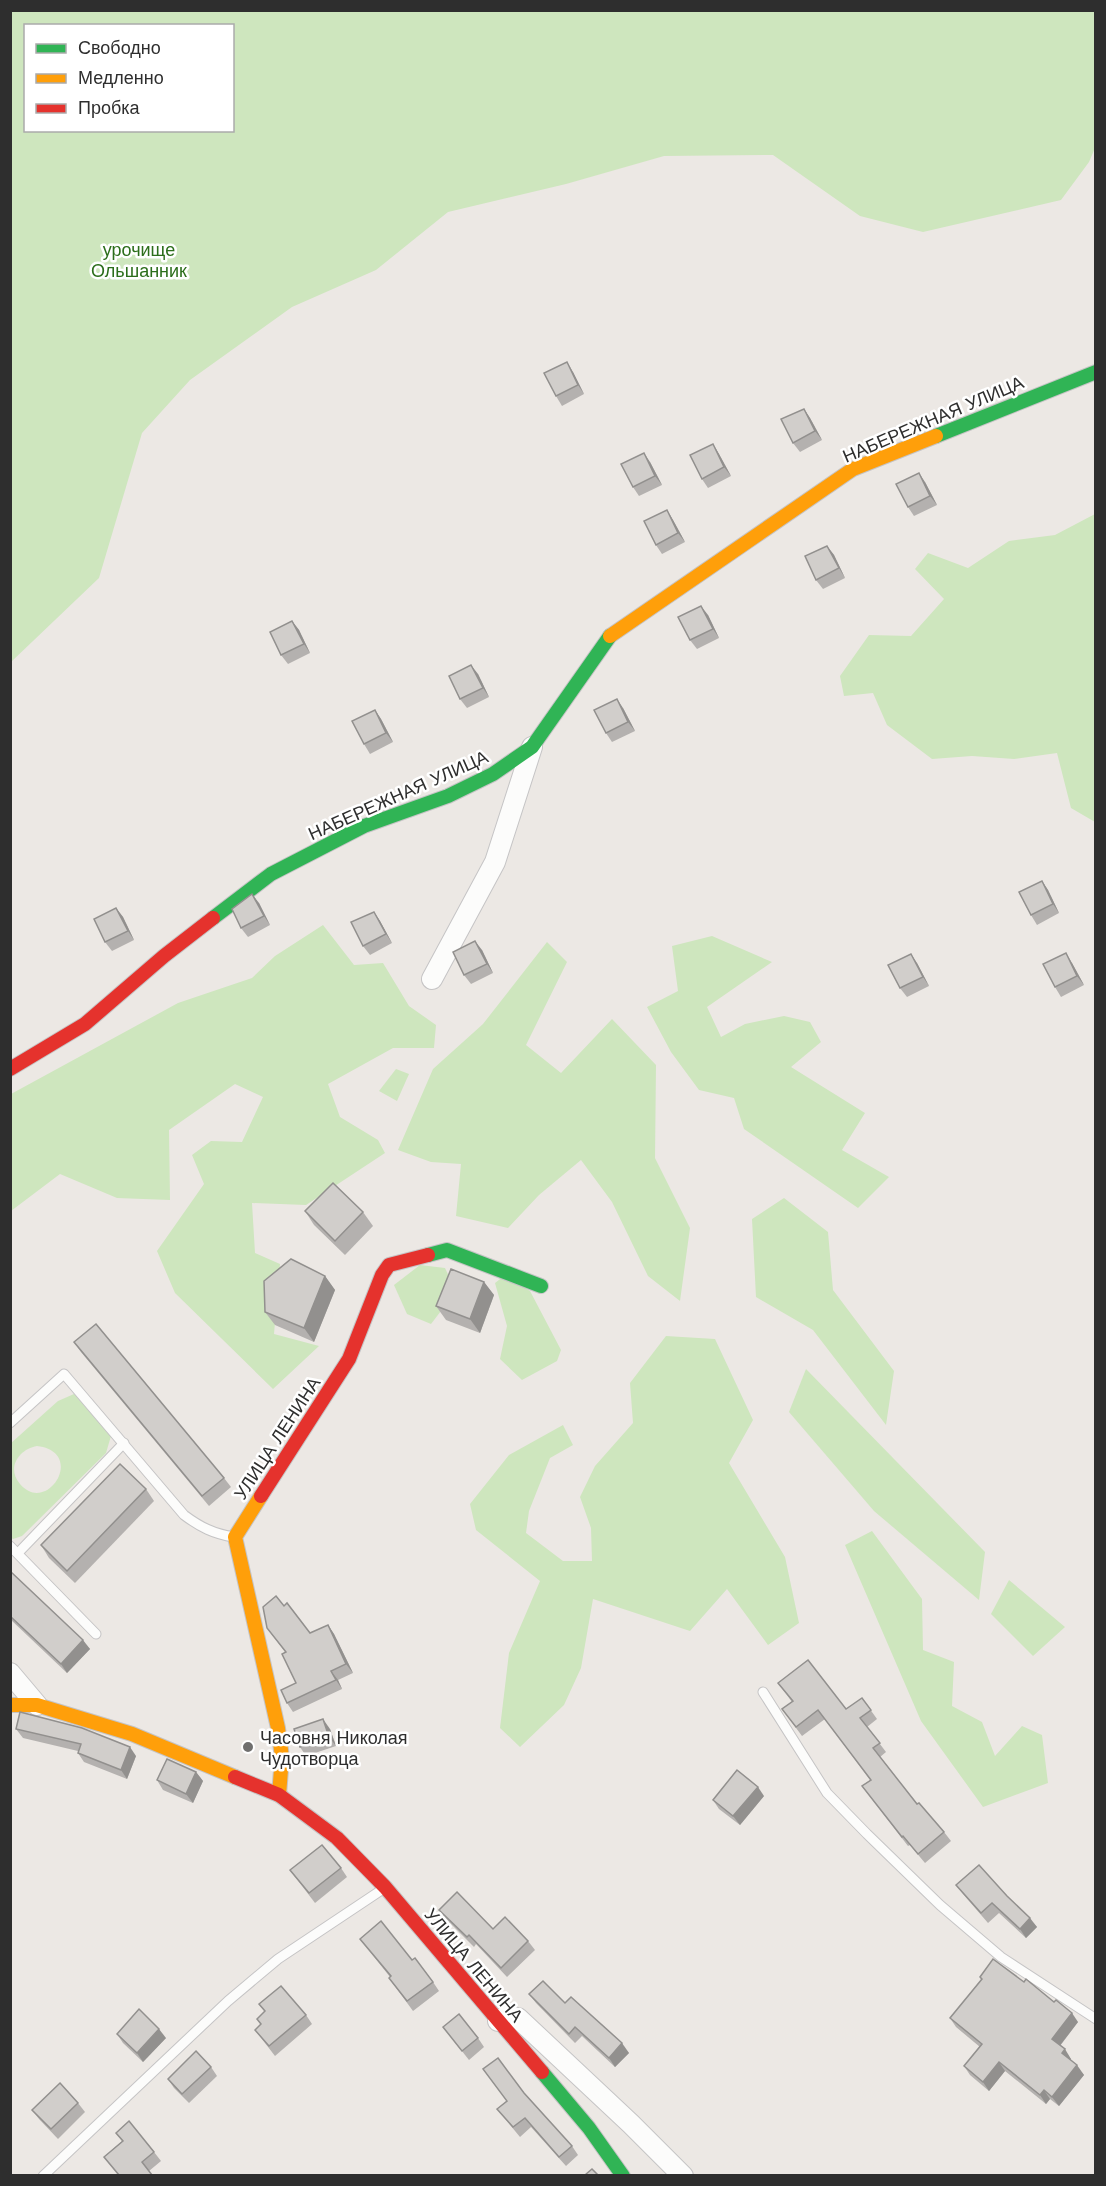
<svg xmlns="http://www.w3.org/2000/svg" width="1106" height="2186" font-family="'Work Sans',sans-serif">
<rect width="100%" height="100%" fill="#ece8e4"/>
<g fill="#cee6be" fill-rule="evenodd">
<path d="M11 10 1095 11V148L1089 162 1061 200 923 232 860 216 773 155 664 156 566 184 448 212 376 270 292 307 190 380 142 433 99 578 11 662ZM26 26H232V130H26Z"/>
<path d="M1095 514V822L1071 808 1057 753 1014 759 972 756 932 759 887 725 873 693 844 696 840 676 869 635 911 636 944 599 915 569 928 553 968 568 1009 541 1055 535Z"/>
<path d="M323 925 354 965 383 963 409 1006 436 1025 434 1048H393L328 1084 340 1117 378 1140 385 1153 306 1205 252 1203 255 1253 280 1264 274 1334 319 1346 273 1389 175 1293 157 1251 204 1184 192 1155 211 1141 242 1142 263 1097 235 1084 169 1130 170 1200 117 1198 60 1174 11 1211V1094L178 1003 252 978 275 956Z"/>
<path d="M712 936 772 962 707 1007 721 1037 745 1024 784 1016 810 1022 821 1042 791 1067 865 1113 842 1150 889 1177 858 1208 744 1129 734 1098 699 1090 671 1052 647 1007 678 991 672 946Z"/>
<path d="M547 942 567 962 526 1045 561 1073 612 1019 656 1065 655 1158 690 1228 680 1301 648 1276 612 1202 581 1160 539 1195 508 1228 456 1216 461 1164 431 1162 398 1150 433 1069 483 1024Z"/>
<path d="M396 1069 409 1074 397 1101 379 1091Z"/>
<path d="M784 1198 828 1232 833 1290 894 1371 886 1425 813 1330 756 1297 752 1219Z"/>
<path d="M420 1265 445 1268 453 1285 447 1303 431 1324 407 1314 394 1285Z"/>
<path d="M504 1276 530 1291 561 1350 557 1361 522 1380 500 1359 507 1326 495 1283Z"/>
<path d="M666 1336 715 1339 753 1420 729 1463 785 1557 799 1623 768 1645 727 1589 690 1631 593 1599 581 1668 564 1705 520 1747 500 1728 509 1653 540 1581 476 1530 470 1504 509 1455 563 1425 573 1445 550 1458 529 1511 526 1533 563 1561H592L591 1528 580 1497 595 1466 633 1423 630 1383Z"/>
<path d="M806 1369 985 1552 979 1600 874 1511 789 1412Z"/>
<path d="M74 1394 111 1436 106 1453 22 1536 13 1539 10 1537V1444L58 1401ZM37 1446C87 1452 47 1516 20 1484 6 1468 19 1449 37 1446Z"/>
<path d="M872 1531 922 1599 923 1650 954 1662 952 1706 982 1722 995 1756 1022 1726 1042 1735 1048 1783 983 1807 921 1721 845 1545Z"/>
<path d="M1009 1580 1065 1627 1033 1656 991 1614Z"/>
</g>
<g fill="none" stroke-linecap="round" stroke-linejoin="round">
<defs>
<g id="lane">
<path d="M10 1423 64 1374 184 1515C200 1527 214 1534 234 1537"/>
<path d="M10 1546 96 1634"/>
<path d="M18 1553 124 1443"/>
<path d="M763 1692 827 1793 867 1834 940 1905 1001 1957 1096 2019"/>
<path d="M43 2176 228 2001 278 1959 383 1889"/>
</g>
<g id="street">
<path d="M432 979 495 862 532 747"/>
<path d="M10 1673 37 1705"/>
<path d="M498 2021 507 2016 518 2018 631 2124 683 2176"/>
</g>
<g id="fast">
<path d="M936 436 1096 372"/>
<path d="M213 918 271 874 364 826 448 796 493 774 532 747 610 636"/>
<path d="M428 1255 447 1250 541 1286"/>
<path d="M542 2072 589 2128 623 2176"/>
</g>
<g id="slow">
<path d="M610 636 853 469 936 436"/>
<path d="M261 1496 235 1537 278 1728 282 1757 279 1795"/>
<path d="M10 1705H37L132 1734 235 1777"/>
</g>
<g id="jam">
<path d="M10 1069 85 1024 164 956 213 918"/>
<path d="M261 1496 349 1359 382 1275 389 1265 428 1255"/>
<path d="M235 1777 279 1795 337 1838 385 1887 542 2072"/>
</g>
</defs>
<use href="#lane" stroke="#c5c4c5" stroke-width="11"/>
<use href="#street" stroke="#c5c4c5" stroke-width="22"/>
<use href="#fast" stroke="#c5c4c5" stroke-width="16"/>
<use href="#slow" stroke="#c5c4c5" stroke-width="16"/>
<use href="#jam" stroke="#c5c4c5" stroke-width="16"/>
<use href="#lane" stroke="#fcfcfb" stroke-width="9"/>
<use href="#street" stroke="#fcfcfb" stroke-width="20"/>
<use href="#fast" stroke="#30b455" stroke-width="14"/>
<use href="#slow" stroke="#ff9f0a" stroke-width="14"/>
<use href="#jam" stroke="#e5322d" stroke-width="14"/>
</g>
<g fill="#b4b1af">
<path d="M573 372 584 394 562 406 556 396Z"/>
<path d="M804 409 810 418 822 440 800 452 793 443Z"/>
<path d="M713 444 719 454 731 476 708 488 702 479Z"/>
<path d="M650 462 662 485 639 496 633 487Z"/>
<path d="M925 482 937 505 914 516 908 507Z"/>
<path d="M667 510 673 520 685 542 662 554 656 545Z"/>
<path d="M827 546 834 555 845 578 823 589 816 580Z"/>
<path d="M708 615 719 638 697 649 690 640Z"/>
<path d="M292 621 299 630 310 653 288 664 281 655Z"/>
<path d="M478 674 489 697 467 708 460 699Z"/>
<path d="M623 708 635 731 612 742 606 733Z"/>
<path d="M375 710 381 719 393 742 370 754 364 744Z"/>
<path d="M1042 881 1048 890 1059 913 1037 925 1031 915Z"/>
<path d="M259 903 270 925 248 937 241 928Z"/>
<path d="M116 908 123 917 134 940 112 951 105 942Z"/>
<path d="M374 912 380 921 392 943 370 955 363 946Z"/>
<path d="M482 950 493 973 471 984 464 975Z"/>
<path d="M917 963 929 986 907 997 900 988Z"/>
<path d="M1072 963 1084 985 1061 997 1055 987Z"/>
<path d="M305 1211 363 1212 373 1226 345 1255 314 1225Z"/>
<path d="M325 1276 335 1290 314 1342 275 1325 265 1312Z"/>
<path d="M484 1282 494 1295 480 1333 446 1320 436 1306Z"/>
<path d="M74 1342 224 1478 231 1487 209 1506 81 1352Z"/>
<path d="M146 1489 154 1501 75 1583 49 1558 41 1545Z"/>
<path d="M10 1571 90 1649 67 1673 10 1619Z"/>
<path d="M284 1606 310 1633 328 1625 334 1634 353 1673 338 1680 342 1689 293 1712 287 1703 296 1683 286 1653 267 1628Z"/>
<path d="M778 1683 846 1709 862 1698 877 1719 867 1727 886 1752 880 1757 917 1804 944 1832 951 1841 925 1863 910 1845 908 1846 862 1786 870 1780 825 1719 802 1736 782 1709 792 1702Z"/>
<path d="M16 1729 136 1756 127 1779 84 1762 78 1753V1751L23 1738Z"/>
<path d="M330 1729 336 1746 306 1756 300 1747Z"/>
<path d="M196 1772 203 1781 193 1803 163 1790 157 1780Z"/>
<path d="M764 1796 740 1825 719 1809 713 1800Z"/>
<path d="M341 1868 347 1877 315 1903 290 1870Z"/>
<path d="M956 1885 1007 1896 1037 1927 1026 1938 999 1913 988 1923 963 1894Z"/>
<path d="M439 1910 528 1941 535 1950 507 1977 476 1944 474 1947 446 1919Z"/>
<path d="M360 1939 412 1960 433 1982 439 1991 413 2011 389 1978 390 1977Z"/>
<path d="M980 1977 1078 2022 1060 2046 1071 2059 1070 2060 1084 2075 1059 2106 1050 2099 1046 2104 1005 2071 989 2091 970 2075 964 2066 980 2047 956 2027 950 2018 981 1980Z"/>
<path d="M529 1994 565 2003 629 2053 615 2067 582 2036 575 2043 536 2003Z"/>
<path d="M259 2004 306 2015 312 2024 275 2056 255 2030 261 2025 257 2019 265 2012Z"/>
<path d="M443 2027 478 2038 484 2047 469 2060Z"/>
<path d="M117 2034 166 2038 143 2062 123 2043Z"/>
<path d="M211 2067 217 2076 189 2103 174 2088 168 2079Z"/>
<path d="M524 2093 572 2146 578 2155 566 2166 531 2127 520 2137 497 2109Z"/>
<path d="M78 2103 85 2112 58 2139 39 2119 32 2110Z"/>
<path d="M116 2133 154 2152 161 2161 149 2171 152 2175H118L104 2157 122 2141Z"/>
</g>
<g fill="#92908e">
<path d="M567 362 573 372 584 394 578 385Z"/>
<path d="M804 409 810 418 822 440 815 431Z"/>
<path d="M713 444 719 454 731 476 724 467Z"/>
<path d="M644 453 650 462 662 485 655 476Z"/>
<path d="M919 473 925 482 937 505 930 496Z"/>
<path d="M667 510 673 520 685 542 678 533Z"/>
<path d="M827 546 834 555 845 578 839 568Z"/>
<path d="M701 606 708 615 719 638 713 629Z"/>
<path d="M292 621 299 630 310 653 304 644Z"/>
<path d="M471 665 478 674 489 697 483 688Z"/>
<path d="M617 699 623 708 635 731 628 722Z"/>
<path d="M375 710 381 719 393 742 386 733Z"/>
<path d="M1042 881 1048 890 1059 913 1053 904Z"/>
<path d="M252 894 259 903 270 925 264 916Z"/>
<path d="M116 908 123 917 134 940 128 931Z"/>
<path d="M374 912 380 921 392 943 386 934Z"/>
<path d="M475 941 482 950 493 973 487 964Z"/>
<path d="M1066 953 1072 963 1084 985 1077 976Z"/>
<path d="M911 954 917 963 929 986 923 977Z"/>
<path d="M325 1276 335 1290 314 1342 304 1328Z"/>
<path d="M484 1282 494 1295 480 1333 470 1319Z"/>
<path d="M328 1625 334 1634 353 1673 346 1664Z"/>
<path d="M83 1640 90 1649 67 1673 61 1664Z"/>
<path d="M331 1671 338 1680 342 1689 336 1680Z"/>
<path d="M323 1719 330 1729 336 1746 329 1737Z"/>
<path d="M130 1747 136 1756 127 1779 121 1770Z"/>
<path d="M196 1772 203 1781 193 1803 186 1794Z"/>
<path d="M758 1787 764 1796 740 1825 733 1816Z"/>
<path d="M1030 1918 1037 1927 1026 1938 1020 1929Z"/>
<path d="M1072 2013 1078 2022 1058 2048 1052 2039Z"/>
<path d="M159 2029 166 2038 143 2062 137 2053Z"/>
<path d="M622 2043 629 2053 615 2067 609 2058Z"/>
<path d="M1065 2049 1071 2059 1068 2063 1062 2053Z"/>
<path d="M999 2062 1005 2071 989 2091 983 2082Z"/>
<path d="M1077 2065 1084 2075 1059 2106 1052 2097Z"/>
<path d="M1044 2090 1050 2099 1046 2104 1040 2095Z"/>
</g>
<g fill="#d1cecb" stroke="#92908e" stroke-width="1.5">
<path d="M567 362 578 385 556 396 544 373Z"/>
<path d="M804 409 815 431 793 443 781 419Z"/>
<path d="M713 444 724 467 702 479 690 455Z"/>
<path d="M644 453 655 476 633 487 621 464Z"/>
<path d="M919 473 930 496 908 507 896 484Z"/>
<path d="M667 510 678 533 656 545 644 521Z"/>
<path d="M827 546 839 568 816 580 805 556Z"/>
<path d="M701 606 713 629 690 640 678 617Z"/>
<path d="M292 621 304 644 281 655 270 632Z"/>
<path d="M471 665 483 688 460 699 449 676Z"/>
<path d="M617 699 628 722 606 733 594 710Z"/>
<path d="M375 710 386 733 364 744 352 721Z"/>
<path d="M1042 881 1053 904 1031 915 1019 892Z"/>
<path d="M252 894 264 916 241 928 232 909Z"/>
<path d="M116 908 128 931 105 942 94 919Z"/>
<path d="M374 912 386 934 363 946 351 922Z"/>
<path d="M475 941 487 964 464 975 453 952Z"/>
<path d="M1066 953 1077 976 1055 987 1043 964Z"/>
<path d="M911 954 923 977 900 988 888 965Z"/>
<path d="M333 1183 363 1212 335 1241 305 1211Z"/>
<path d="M291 1259 325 1276 304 1328 265 1312 264 1281Z"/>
<path d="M451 1269 484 1282 470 1319 436 1306Z"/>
<path d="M96 1324 224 1478 202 1496 74 1342Z"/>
<path d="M120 1464 146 1489 67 1571 41 1545Z"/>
<path d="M10 1571 83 1640 61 1664 10 1616Z"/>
<path d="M276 1596 284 1606 287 1603 310 1633 328 1625 346 1664 331 1671 336 1680 287 1703 281 1690 296 1683 282 1654 286 1652 267 1628 263 1607Z"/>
<path d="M808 1660 846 1709 862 1698 871 1710 860 1718 880 1743 873 1748 917 1804 919 1803 944 1832 918 1854 903 1836 902 1837 862 1786 871 1780 818 1710 796 1727 782 1709 793 1701 778 1683Z"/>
<path d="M20 1712 82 1728 130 1747 121 1770 78 1753 81 1744 16 1729Z"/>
<path d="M323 1719 329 1737 300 1747 294 1729Z"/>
<path d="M167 1759 196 1772 186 1794 157 1780Z"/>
<path d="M737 1770 758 1787 733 1816 713 1800Z"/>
<path d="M322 1845 341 1868 309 1893 290 1870Z"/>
<path d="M979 1865 1007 1896 1030 1918 1020 1929 992 1903 981 1913 956 1885Z"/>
<path d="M457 1892 493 1929 505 1917 528 1941 501 1968 469 1935 467 1937 439 1910Z"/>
<path d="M381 1921 412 1960 415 1958 433 1982 407 2001 389 1978 391 1976 360 1939Z"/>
<path d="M993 1959 1024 1982 1026 1979 1054 2002 1056 2000 1072 2013 1052 2039 1065 2049 1062 2053 1077 2065 1052 2097 1044 2090 1040 2095 999 2062 983 2082 964 2066 982 2044 950 2018 982 1979 980 1977Z"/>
<path d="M543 1981 565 2003 571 1997 622 2043 609 2058 575 2027 569 2034 529 1994Z"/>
<path d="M281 1986 306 2015 269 2046 255 2030 261 2024 257 2019 265 2011 259 2004Z"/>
<path d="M139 2009 159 2029 137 2053 117 2034Z"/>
<path d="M459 2014 478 2038 462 2051 443 2027Z"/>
<path d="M196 2051 211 2067 182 2094 168 2079Z"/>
<path d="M498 2058 524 2093 572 2146 559 2157 525 2118 513 2127 497 2109 507 2101 483 2069Z"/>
<path d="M60 2083 78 2103 51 2129 32 2110Z"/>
<path d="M129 2121 154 2152 142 2162 152 2175H119L104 2157 123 2141 116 2133Z"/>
<path d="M592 2169 598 2175H585Z"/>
</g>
<circle fill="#706f6e" stroke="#fff" stroke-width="2" cx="248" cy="1747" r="6"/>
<g text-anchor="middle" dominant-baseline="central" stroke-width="5" stroke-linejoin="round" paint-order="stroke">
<g font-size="18" fill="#2c6e1b" stroke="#fff">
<text x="139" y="249">урочище<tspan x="139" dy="21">Ольшанник</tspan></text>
</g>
<g font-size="18" fill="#2e2e2e" stroke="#fff">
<text transform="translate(933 419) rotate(-23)">НАБЕРЕЖНАЯ УЛИЦА</text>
<text transform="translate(398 795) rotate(-24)">НАБЕРЕЖНАЯ УЛИЦА</text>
<text transform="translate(277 1438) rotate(-57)">УЛИЦА ЛЕНИНА</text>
<text transform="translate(474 1965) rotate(50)">УЛИЦА ЛЕНИНА</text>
</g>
<g font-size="18" fill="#2e2e2e" stroke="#fff" text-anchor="start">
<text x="260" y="1737">Часовня Николая<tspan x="260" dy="21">Чудотворца</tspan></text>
</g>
</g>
<rect width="1106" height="2186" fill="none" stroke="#2e2e2e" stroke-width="24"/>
<rect x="24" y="24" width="210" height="108" fill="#ffffff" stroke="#ababab" stroke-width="1.5"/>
<rect x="36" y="44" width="30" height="9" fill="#30b455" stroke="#ababab" stroke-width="1.5"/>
<text x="78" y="54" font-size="18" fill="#2e2e2e">Свободно</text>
<rect x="36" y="74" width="30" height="9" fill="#ff9f0a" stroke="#ababab" stroke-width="1.5"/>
<text x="78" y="84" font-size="18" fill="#2e2e2e">Медленно</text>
<rect x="36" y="104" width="30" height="9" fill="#e5322d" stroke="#ababab" stroke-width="1.5"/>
<text x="78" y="114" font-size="18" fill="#2e2e2e">Пробка</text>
</svg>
